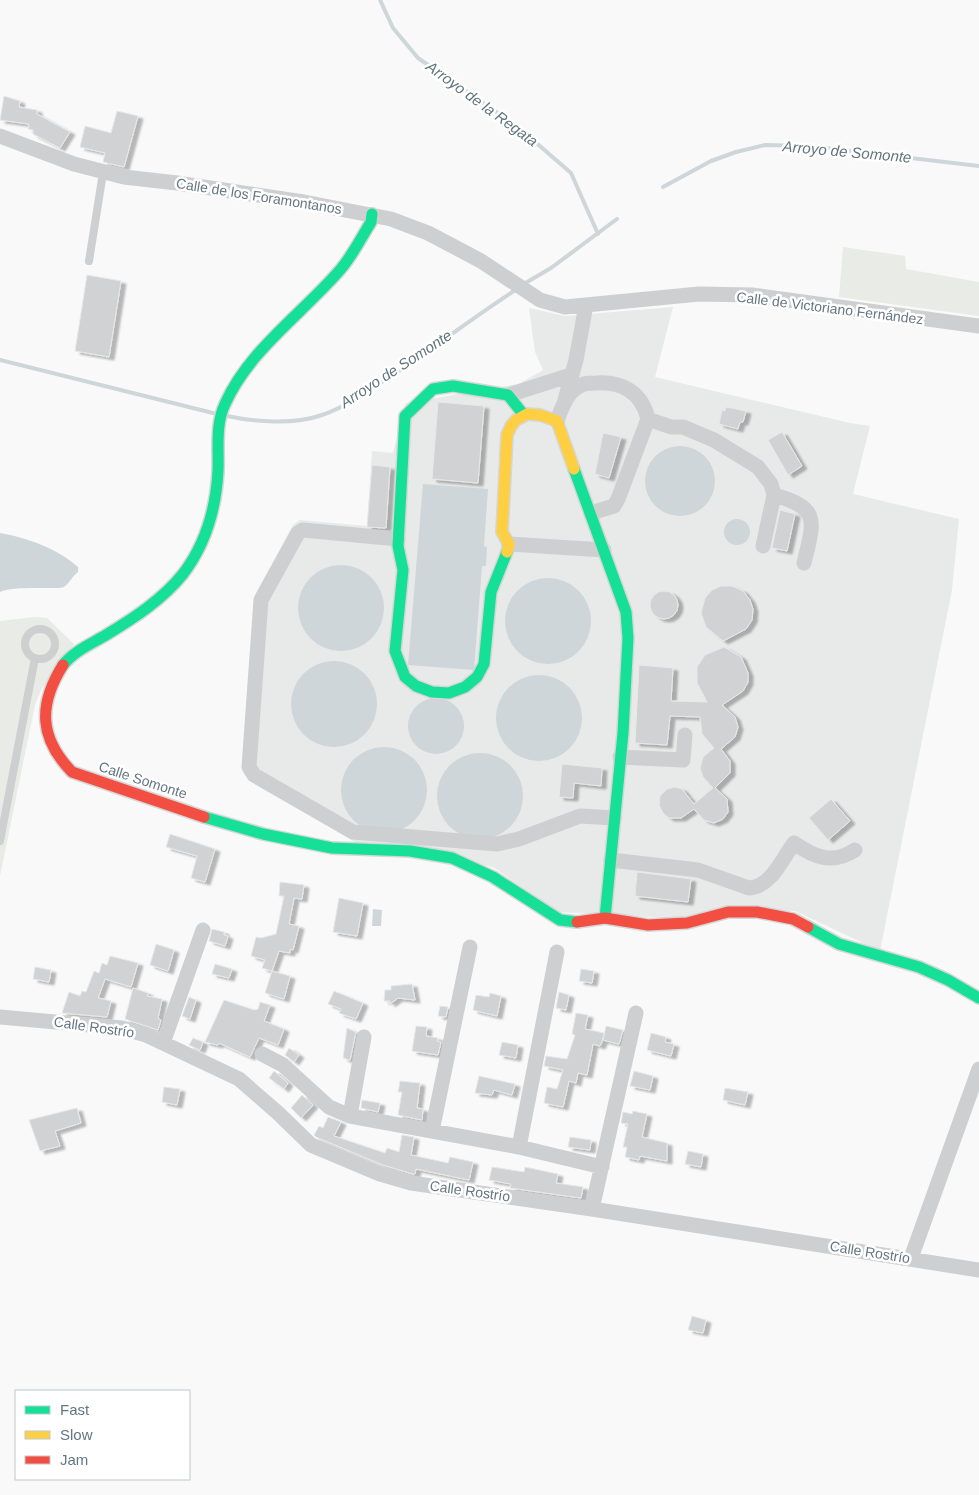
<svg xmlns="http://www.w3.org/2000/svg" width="979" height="1495" font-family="Arial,sans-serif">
	<defs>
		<filter id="shadow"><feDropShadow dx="5" dy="3" stdDeviation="1" flood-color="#0004"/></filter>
	</defs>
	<rect width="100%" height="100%" fill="#f9f9f9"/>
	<path fill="#e8e9e9" d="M673,307L655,377L850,423L870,426L853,494L959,519L952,590L880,951L795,911L671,918L558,912L493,867L355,842L251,780L244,755L256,593L293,525L300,520L367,526L372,451L393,453L406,403L519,384L543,370L535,352L529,308L565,316Z"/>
	<path fill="#e8ebe6" d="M843,247L905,256L906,269L979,282V316L839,297Z
		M35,617L47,618L74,644L41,690L35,705L0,876V621Z"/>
	<path fill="#ced6d9" d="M645 481a35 35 0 1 1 70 0a35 35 0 1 1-70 0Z
		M423,484L488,489L484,546L487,547L486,566H482L474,670L408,665Z
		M724 532a13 13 0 1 1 26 0a13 13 0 1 1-26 0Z
		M0,533C27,538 57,548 78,567V572C72,576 70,583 64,587C59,590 14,585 0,592Z
		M298 608a43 43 0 1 1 86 0a43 43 0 1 1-86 0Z
		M505 621a43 43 0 1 1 86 0a43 43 0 1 1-86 0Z
		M291 704a43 43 0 1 1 86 0a43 43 0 1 1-86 0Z
		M496 718a43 43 0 1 1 86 0a43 43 0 1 1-86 0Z
		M408 726a28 28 0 1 1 56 0a28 28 0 1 1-56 0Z
		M341 790a43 43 0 1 1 86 0a43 43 0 1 1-86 0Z
		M437 796a43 43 0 1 1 86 0a43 43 0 1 1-86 0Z
		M373,909L382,910L381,926H372Z"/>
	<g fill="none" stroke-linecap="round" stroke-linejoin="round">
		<path stroke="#ced6d9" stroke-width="4" d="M380,0L393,28L418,58L518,127L571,173L598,234
			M663,187L711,161L736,152L765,145L809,146L979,166
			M522,285L551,268L617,219
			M0,360L213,413
			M227,416C255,422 294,425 322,415C345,407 365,393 385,380C430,351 472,318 517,289"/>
	</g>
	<path fill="#d0d2d3" stroke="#e8e8e8" filter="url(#shadow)" d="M4,96L20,101L19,107L37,110V114L70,132L60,148L33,134V130L28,129L29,124L0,120Z
		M117,111L138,116L124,167L103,162L105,153L80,147L85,126L111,133Z
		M87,275L121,281L109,357L75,351Z
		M438,402L484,406L478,483L432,479Z
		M726,407L746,411L743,422H740L738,429L719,424L722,410L725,411Z
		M782,432L802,466L788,475L768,440Z
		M603,433L621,437L609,478L595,474Z
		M372,465L390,467L386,528L367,527Z
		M780,510L795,514L787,551L772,548Z
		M721,586H732L743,591L750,600L753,609L752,620L746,629L723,641L706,627L701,613L705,598L712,590Z
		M650 605a14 14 0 1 1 28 0a14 14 0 1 1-28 0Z
		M724,647L741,657L748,673V682L743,691L722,705L735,717L738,727L735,737L721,749L730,761V773L715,788L727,799L728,812L723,819L714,823L704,820L694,809L681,818H669L663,813L659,805L660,796L667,789L675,787L682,789L694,804L713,788L703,777L700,768L703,757L714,748L702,734L700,717L670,716L667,745L635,743L639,665L673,668L671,701L707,702L697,683V667L705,655Z
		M562,764L602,768L601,786L574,783L573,798L559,797Z
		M831,799L850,821L828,840L809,818Z
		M170,834L215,849L205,882L191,878L197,856L166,847Z
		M637,872L691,879L688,902L635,896Z
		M280,882L304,885L302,899L294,898L289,924L299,926L293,950L290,949V953L279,951L272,971L262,968L265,960L251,956L256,937L261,938L276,934L284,896H279Z
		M339,898L363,903L357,936L333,932Z
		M212,929L224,932V935L228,936L225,946L209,941Z
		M156,944L174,950L168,971L150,965Z
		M110,956L138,963L131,987L105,979L98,998L111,1001L107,1017L62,1013L69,992L80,996L82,991L86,992L94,971L99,973L102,963L107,965Z
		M215,964L232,969L229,978L212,974Z
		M35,967L51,970L49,982L33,979Z
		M581,969L594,971L592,983L579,981Z
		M272,971L290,976L284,999L265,993Z
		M412,984L415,1000L398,998L390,1004V1001H384L385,990H391V986Z
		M133,988L148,993L147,996L162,999L158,1018L161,1020L158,1030L125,1019Z
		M334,991L363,1003L356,1019L339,1013L341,1009L328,1004Z
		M559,992L569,995L566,1010L556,1008Z
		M490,993L501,996L497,1016L473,1010L476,995L489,997Z
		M189,997L196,1000L190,1019L182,1016Z
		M224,1000L254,1010L258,1009L260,1002L270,1005L264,1021L284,1029L278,1045L259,1038L250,1057L219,1043L218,1045L205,1042Z
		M440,1006L448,1007L446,1017L438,1016Z
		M576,1013L588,1015L585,1029L604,1033L602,1042L600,1046L593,1044L587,1075L578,1073L576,1083L569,1081L563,1107L544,1103L547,1087L557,1089L563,1070L544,1066L546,1056L567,1059L575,1035L572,1034Z
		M416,1026L427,1027L426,1036L438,1038L437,1041L441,1042L438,1055L412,1051Z
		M606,1026L623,1030L619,1044L603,1040Z
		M347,1028L356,1032L350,1060L343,1058Z
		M651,1033L666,1037L665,1042L674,1044L671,1056L647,1050Z
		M193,1038L203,1042L200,1050L189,1045Z
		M502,1042L518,1045L516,1058L499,1055Z
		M289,1048L299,1055L294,1062L285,1055Z
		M274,1071L288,1083L284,1089L269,1078Z
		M634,1071L653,1076L650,1090L630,1086Z
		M479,1076L515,1084L512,1095L494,1090L492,1095L475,1093Z
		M400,1081L420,1083L417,1108L423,1109L422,1120L398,1115L402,1092H398Z
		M164,1087L180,1089L177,1105L162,1102Z
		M725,1088L748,1092L745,1105L723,1100Z
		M302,1095L313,1105L301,1118L291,1108Z
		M362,1100L380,1103L378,1112L361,1108Z
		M77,1108L81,1123L55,1131L60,1146L40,1151L29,1120Z
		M633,1111L647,1114L642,1137L667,1143V1161L640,1156L639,1160L625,1157L627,1147H623L628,1124L621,1123L623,1112L632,1114Z
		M328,1117L341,1122L334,1136L385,1153L387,1148L399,1152L402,1135L414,1137L411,1155L448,1163L450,1157L473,1162L469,1180L416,1169L415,1174H413L383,1165L316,1137L314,1135L319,1126L323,1128Z
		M570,1137L591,1140L590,1150L568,1147Z
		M688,1151L703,1154L701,1167L685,1164Z
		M492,1167L524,1172L525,1167L558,1174L556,1183L583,1187L581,1198L510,1188L511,1184L489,1180Z
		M692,1316L706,1320L703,1333L688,1330Z"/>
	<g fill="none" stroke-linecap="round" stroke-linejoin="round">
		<g stroke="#d5d6d7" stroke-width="14">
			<path id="fast" d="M574,469L626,612L628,638L623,733L605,918
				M507,552L491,592L484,664L477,677L465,687L449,693L432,692L416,686L405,677L395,651L403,570L398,546L405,416L433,389L453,386L508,395L523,414
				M63,665C74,651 91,644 106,635C134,618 162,600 183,574C205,545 216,508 218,471C219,449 215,425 225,404C249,350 302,314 340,270C353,255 361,238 371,222L372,214
				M204,817L263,834L332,848L410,851L452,858L493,877L560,920L577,922
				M808,927L839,944L919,967L948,980L979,998"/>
		</g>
		<g stroke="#d5d6d7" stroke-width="14">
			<path id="slow" d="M507,552L509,544L502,532L507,435L511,426L516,420L527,414L540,415L557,421L574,469"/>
		</g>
		<g stroke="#d5d6d7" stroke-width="14">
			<path id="jam" d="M63,665C38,705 39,738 72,772L204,817
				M577,922L605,918L648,925L687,923L728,912H757L793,919L808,927"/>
		</g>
		<path stroke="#cecfd0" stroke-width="8" d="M89,261L103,173
			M25 644a15 15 0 1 1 30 0a15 15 0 1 1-30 0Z
			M0,841L35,658"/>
		<path stroke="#cecfd0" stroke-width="15" d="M0,136L74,164L124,177L177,183L304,202L391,219L428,233L481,261L540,300L565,307L699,294L752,295L979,326
			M508,395L571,375
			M565,400L576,360L586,305
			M648,419L671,427H683L714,440L758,467L771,484L774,495L763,546
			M557,421C562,407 568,389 584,384C587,383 592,383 596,383C621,381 642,392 648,419L618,499L614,506L591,513
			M774,495C821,508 814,521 804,563
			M398,539L303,530L298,533L261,600L249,767L254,775L353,832L497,844L519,839L580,816L614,818
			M509,544L604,550
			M620,757L683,760L685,735
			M611,860L698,870L749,888C771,887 782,859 794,843C814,857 832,865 855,850
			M0,1017L122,1028L146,1035L239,1079L278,1113L311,1145L380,1174L411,1183L592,1209L979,1270
			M163,1043L203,930
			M262,1054L283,1065L329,1107L350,1116L519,1147L602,1167
			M350,1116L364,1037
			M432,1131L470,947
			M519,1147L557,952
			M592,1209L636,1013
			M911,1258L979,1069"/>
		<use href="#fast" stroke="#16e098" stroke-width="11"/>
		<use href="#slow" stroke="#ffcf43" stroke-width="11"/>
		<use href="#jam" stroke="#f24e42" stroke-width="11"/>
	</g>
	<g text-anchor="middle" stroke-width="5" stroke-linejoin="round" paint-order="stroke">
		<g font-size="14" fill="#657683" stroke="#fff">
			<text transform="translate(259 196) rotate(9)" y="5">Calle de los Foramontanos</text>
			<text transform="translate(830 308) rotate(7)" y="5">Calle de Victoriano Fernández</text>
			<text transform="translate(143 780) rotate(18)" y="5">Calle Somonte</text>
			<text transform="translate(94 1027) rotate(8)" y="5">Calle Rostrío</text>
			<text transform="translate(470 1191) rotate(8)" y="5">Calle Rostrío</text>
			<text transform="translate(870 1252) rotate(9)" y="5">Calle Rostrío</text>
		</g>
		<g font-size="15" font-style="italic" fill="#60757c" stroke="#fff">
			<text transform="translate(482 104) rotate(36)" y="5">Arroyo de la Regata</text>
			<text transform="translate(847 152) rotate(5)" y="5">Arroyo de Somonte</text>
			<text transform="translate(396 369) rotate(-33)" y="5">Arroyo de Somonte</text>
		</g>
	</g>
	<rect x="15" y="1390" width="175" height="90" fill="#ffffff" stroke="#c1c8cd"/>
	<rect x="25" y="1406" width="25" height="8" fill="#16e098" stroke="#c1c8cd"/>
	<text x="60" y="1415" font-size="15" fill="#657683">Fast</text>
	<rect x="25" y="1431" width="25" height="8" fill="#ffcf43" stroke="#c1c8cd"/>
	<text x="60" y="1440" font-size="15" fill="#657683">Slow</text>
	<rect x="25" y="1456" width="25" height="8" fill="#f24e42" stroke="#c1c8cd"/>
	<text x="60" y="1465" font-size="15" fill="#657683">Jam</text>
</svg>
